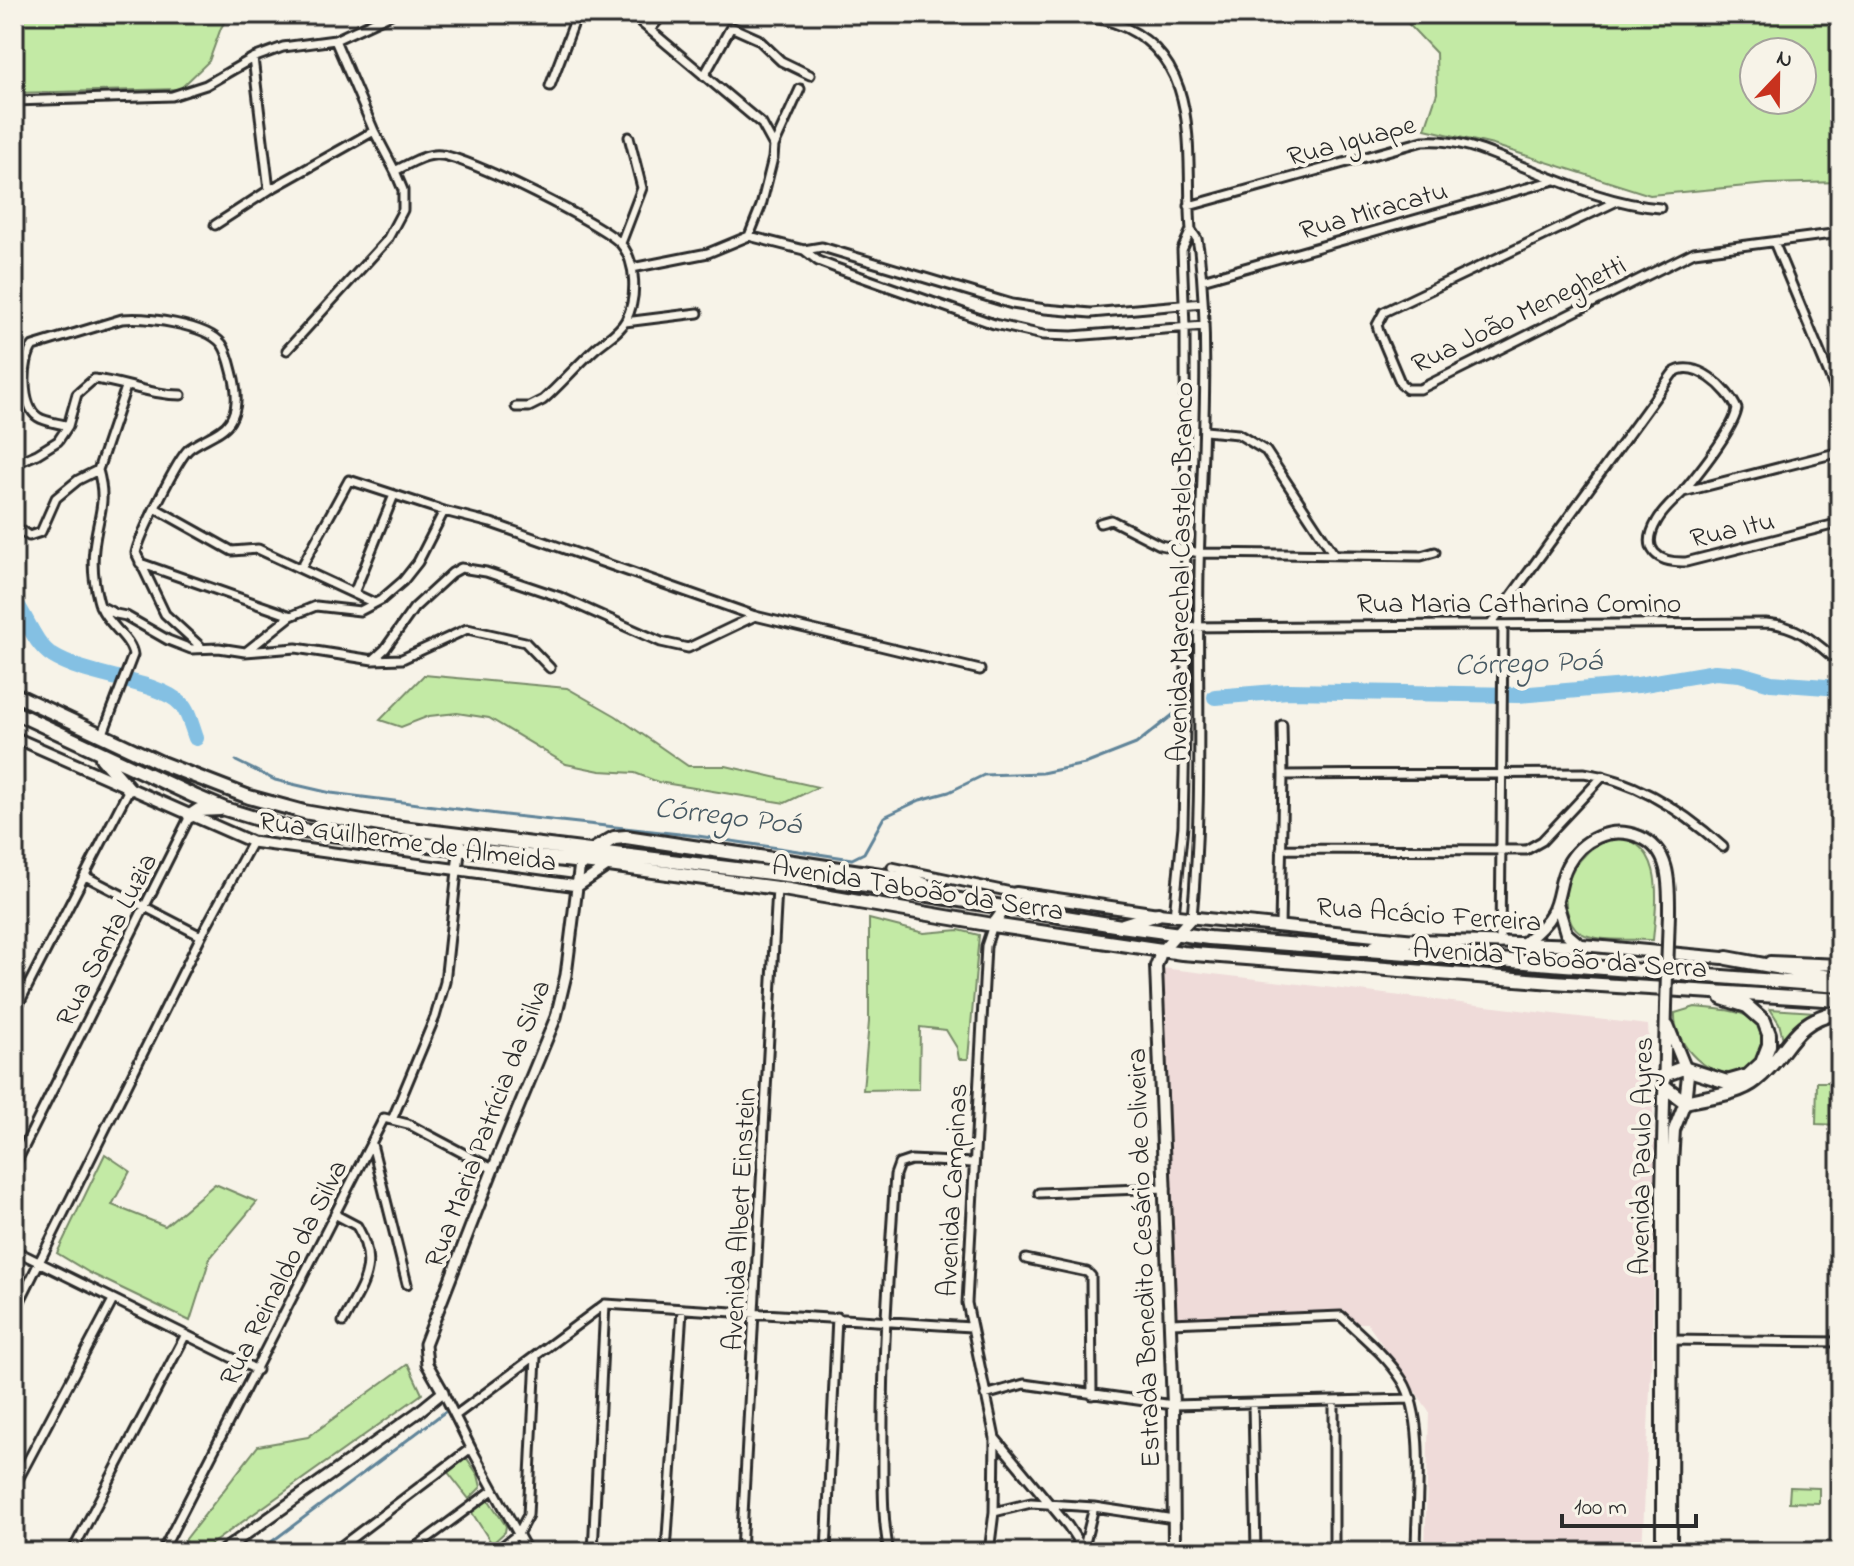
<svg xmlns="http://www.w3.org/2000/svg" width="1854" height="1566" font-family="'Indie Flower',sans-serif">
	<rect width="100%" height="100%" fill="#f7f3e8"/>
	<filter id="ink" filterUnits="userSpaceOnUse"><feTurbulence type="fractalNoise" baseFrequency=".0125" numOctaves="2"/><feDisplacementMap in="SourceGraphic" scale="16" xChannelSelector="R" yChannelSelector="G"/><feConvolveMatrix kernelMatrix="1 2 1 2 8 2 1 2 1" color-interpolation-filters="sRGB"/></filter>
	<g filter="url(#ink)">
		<path fill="#efdbd9" d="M1162,968L1648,1025L1655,1147L1652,1348L1642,1552H1425L1429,1411L1367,1323H1176Z"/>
		<path fill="#c3eaa5" stroke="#778a68" stroke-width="2" fill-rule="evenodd" d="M14,14H229L221,28L209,61L180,89L14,93Z
			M1399,14H1840V182L1768,184L1650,195L1493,145L1425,129L1437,93L1436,53ZM1802,52V100H1754V52Z
			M424,675L567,688L616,716L688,766H726L818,787L785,803L658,782L635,773L600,771L566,764L489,718L457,713L429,716L401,727L380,720Z
			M1609,837C1666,837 1657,899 1653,940C1631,939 1606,942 1585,935C1577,932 1572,925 1569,917C1556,884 1581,851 1609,837Z
			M869,919L924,933L959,930L979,935L968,1059H959L957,1048L946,1030L920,1027L919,1089L863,1090L869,1022Z
			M1695,1007C1733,1010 1779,1011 1756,1064C1749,1067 1741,1073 1732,1073C1703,1075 1673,1041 1675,1013Z
			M1770,1009L1816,1012L1783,1039L1779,1023Z
			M1817,1082H1840V1125L1816,1124Z
			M105,1154L130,1171L112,1205L165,1226L215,1184L257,1202L210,1258L190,1321L90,1273L57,1253Z
			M408,1364L422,1394L200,1552H180L186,1539L258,1446L308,1437Z
			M466,1457L478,1475L481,1487L469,1499L447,1471Z
			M1790,1487L1819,1488V1503L1789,1502Z
			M488,1499L506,1526L505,1532L492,1544L471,1511Z"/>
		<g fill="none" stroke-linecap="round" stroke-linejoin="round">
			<path stroke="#608499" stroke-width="3" d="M236,761L275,780L331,793L505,815L698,836L852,859L864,853L884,817L920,800L949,792L984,775L1042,773L1085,764L1136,744L1174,714
				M258,1552L446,1411"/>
			<path stroke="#84c0e3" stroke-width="16" d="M14,600C27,618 34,644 53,656C86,677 160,681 181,704C189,712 192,728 196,738
				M1215,697L1288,691L1518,695L1638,685L1715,672L1740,674L1771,683L1840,688"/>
			<g stroke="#2b2b2b" stroke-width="13">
				<path id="minor" d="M525,14H532
					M631,14L762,124L774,146L773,158L761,206L749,236L708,253L632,268
					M1054,14C1074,16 1095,16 1114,23C1205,55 1185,153 1191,230L1197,239L1199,250C1211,357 1201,464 1199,571C1197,687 1203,803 1192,917
					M650,30L663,14
					M253,58L269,190
					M704,76L731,27L758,39L781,61L810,75
					M550,86L575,20L571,17L555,14
					M14,101L172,96L206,85L253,58L283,47L335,40L391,14
					M774,146L800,89
					M395,171C409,164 426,153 441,155C467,157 605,225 621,244C637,263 637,299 626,320C620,332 605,340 595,349C577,365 561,384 543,400L529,407H516
					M1615,202L1384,312L1377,325L1379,332L1401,384L1407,389H1420L1694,252L1840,233
					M1189,206L1423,141C1459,138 1492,154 1524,167C1569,185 1612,204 1660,208
					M215,225L269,190L374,131
					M749,236L804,250L822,247L1012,304L1045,309L1091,313L1203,303
					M1774,242L1840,401
					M621,243L642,188L629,137
					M804,250L818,261L836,268L994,324L1043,335L1072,336L1204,326
					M1202,280L1555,180
					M625,322L698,313
					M287,350L387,240L403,210V190L395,171L374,131L335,40
					M68,426C59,423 45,422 38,417C21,407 22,360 33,346L122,319C147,317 206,324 222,344C229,354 231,368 234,379C237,394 238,408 230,421C222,434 201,439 189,449C178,458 139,537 136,553L165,614L202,648
					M1205,431L1238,434L1266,451L1333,553
					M14,458L23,460L37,454L58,441L68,426L77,394L94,379C124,382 149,395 181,395
					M98,470L126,387
					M1683,492L1840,452
					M155,508L232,551L258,549L372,602
					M1100,523L1111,520L1160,545L1200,553L1421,556L1435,552
					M14,526L29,536L41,532L56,498L78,480L98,470C108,506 97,516 94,549C92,565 94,583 98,599C103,622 131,637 133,655L102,736
					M140,563L291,616
					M301,568L349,480L444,511L491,523L755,616L980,670
					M354,593L394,495
					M100,606L116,614L126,616L168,640L191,649L219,648L245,652L296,648L373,660L402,659L467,629L525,642L550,668
					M1491,624L1673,373C1694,357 1729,389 1737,409C1734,429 1696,476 1682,493C1673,502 1663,510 1657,521C1640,550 1658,563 1686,562L1840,523
					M1186,627L1766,623C1799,625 1816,643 1840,663
					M247,651L291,616L316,606L360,611L381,600L403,581L418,562L444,511
					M373,660L385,649L414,608L452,573L461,568L486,572L560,597L661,642L688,648L755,616
					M1283,775L1584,773C1636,780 1684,812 1723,847
					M1281,849L1526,850L1542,841L1603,776
					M892,867L1016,893
					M85,876L201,936
					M1174,916L1183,826L1186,682L1185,327L1182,250L1191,230
					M1280,927L1283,775L1282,725
					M1500,944L1503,625
					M14,1013L129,789
					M392,1120L435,1017L445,982L457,871
					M372,1144L407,1284
					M14,1167L190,816
					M1039,1193L1166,1188
					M336,1215L357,1226C380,1267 362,1285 343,1322
					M14,1250L257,1370
					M1026,1259L1087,1272L1091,1276L1092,1395
					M14,1313L201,936L252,842
					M1171,1323L1341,1316C1362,1336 1386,1355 1402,1380C1427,1419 1416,1504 1416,1552
					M1670,1340L1840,1342
					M443,1392L471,1448L528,1552
					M985,1395L1024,1384L1173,1405L1412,1399
					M1334,1403V1552
					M1253,1404L1256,1552
					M456,1415L605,1304L971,1327
					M995,1438L1068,1526L1085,1552
					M14,1487L113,1300
					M994,1512L1031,1503L1094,1507L1174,1519
					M340,1547L471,1448
					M1084,1547L1094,1507
					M72,1552L185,1336
					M162,1552L384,1118L408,1124L493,1169
					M334,1552L340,1547L343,1552
					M409,1552L493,1490
					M495,1552L518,1534L528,1515L536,1357
					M593,1552L605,1304
					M666,1552L682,1310
					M741,1552L777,888
					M826,1552L837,1317
					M889,1552C882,1518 883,1482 883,1447C882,1356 889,1266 895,1175L899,1164L911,1160L974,1163
					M989,1552L994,1512L995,1438L967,1303L986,946L993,925"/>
			</g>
			<g stroke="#2b2b2b" stroke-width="15">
				<path id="tertiary" d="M14,737L252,842L578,886
					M457,871L460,843
					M578,886L609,865
					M221,1552L417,1413L443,1392L427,1364L425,1344L493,1169L556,1017L566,975L580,863"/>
			</g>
			<g stroke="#2b2b2b" stroke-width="16">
				<path id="secondary" d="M1557,903L1566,933L1580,945
					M993,925L1016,893L1158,914L1415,940L1582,945L1734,959
					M1522,945C1533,935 1545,926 1552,913C1560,899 1559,881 1567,866C1581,839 1611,825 1640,837C1671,850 1669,885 1669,913
					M1770,962L1840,965
					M1668,1026L1688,1075L1685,1102L1674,1130L1672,1164L1671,1552
					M1174,1552L1173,1405L1156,966L1162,950L1192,917
					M1662,1552V1193L1666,1006"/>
			</g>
			<g stroke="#2b2b2b" stroke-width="18">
				<path id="motorway" d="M14,694L161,763L249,797L304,812L386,826L867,885L1121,926L1209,938L1840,986
					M14,712L194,796L225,809L294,830L609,865L777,888L993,925L1182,953L1553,982L1840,1000
					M102,758L129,789
					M190,816L199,810L220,809
					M590,852L614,838L626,837L914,880L945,894
					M1123,925L1158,914
					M1375,947L1415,940
					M1727,958L1840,979
					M1664,1075L1683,1068L1727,1082L1748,1076L1762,1063L1769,1045V1034L1764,1021L1747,1006L1722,998
					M1665,1087L1685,1102C1707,1096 1738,1095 1756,1080C1791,1052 1788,1022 1840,1011"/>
			</g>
			<use href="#minor" stroke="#f7f3e8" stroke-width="7"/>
			<use href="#tertiary" stroke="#f7f3e8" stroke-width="9"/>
			<use href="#secondary" stroke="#f7f3e8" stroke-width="10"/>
			<use href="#motorway" stroke="#f7f3e8" stroke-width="12"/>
			<g stroke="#2b2b2b" stroke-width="16" stroke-linecap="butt">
				<path id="secondary-bridge" d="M1666,1006L1669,913"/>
			</g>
			<use href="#secondary-bridge" stroke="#f7f3e8" stroke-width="10"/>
		</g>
	</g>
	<g text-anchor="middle" stroke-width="8" stroke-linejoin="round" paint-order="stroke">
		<g font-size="28" fill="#2b2b2b" stroke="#f7f3e8">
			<text transform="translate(1351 139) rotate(-15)" y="10">Rua Iguape</text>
			<text transform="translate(1373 209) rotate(-16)" y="10">Rua Miracatu</text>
			<text transform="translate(1518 313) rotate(-26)" y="10">Rua João Meneghetti</text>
			<text transform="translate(1732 528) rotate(-13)" y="10">Rua Itu</text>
			<text transform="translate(1179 572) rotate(-89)" y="10">Avenida Marechal Castelo Branco</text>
			<text x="1519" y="612">Rua Maria Catharina Comino</text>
			<text transform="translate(408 840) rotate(8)" y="10">Rua Guilherme de Almeida</text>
			<text transform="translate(918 887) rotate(9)" y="10">Avenida Taboão da Serra</text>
			<text transform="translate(1429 913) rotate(4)" y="10">Rua Acácio Ferreira</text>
			<text transform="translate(105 939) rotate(-63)" y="10">Rua Santa Luzia</text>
			<text transform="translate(1560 957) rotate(4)" y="10">Avenida Taboão da Serra</text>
			<text transform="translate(486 1123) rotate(-69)" y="10">Rua Maria Patrícia da Silva</text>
			<text transform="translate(1640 1156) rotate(-89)" y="10">Avenida Paulo Ayres</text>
			<text transform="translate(951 1190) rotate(-87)" y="10">Avenida Campinas</text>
			<text transform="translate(738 1219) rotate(-87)" y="10">Avenida Albert Einstein</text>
			<text transform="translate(1142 1258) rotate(-92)" y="10">Estrada Benedito Cesário de Oliveira</text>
			<text transform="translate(282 1272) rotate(-63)" y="10">Rua Reinaldo da Silva</text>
		</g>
		<g font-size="30" font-style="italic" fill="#465862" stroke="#f7f3e8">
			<text transform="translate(1528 662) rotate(-2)" y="10">Córrego Poá</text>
			<text transform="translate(728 815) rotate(7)" y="10">Córrego Poá</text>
		</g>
	</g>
	<rect width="1854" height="1566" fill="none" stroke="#f7f3e8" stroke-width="48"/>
	<rect x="24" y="24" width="1806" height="1518" fill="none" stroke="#2b2b2b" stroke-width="3" filter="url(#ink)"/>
	<g transform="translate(1778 76) rotate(22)"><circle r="38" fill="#f7f3e8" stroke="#a5a39c" stroke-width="2"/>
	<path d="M0-6L14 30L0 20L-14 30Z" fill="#c8321e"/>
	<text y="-12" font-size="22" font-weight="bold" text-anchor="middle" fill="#2b2b2b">N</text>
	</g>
	<path d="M1562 1514v12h134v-12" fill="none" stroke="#2b2b2b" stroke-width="4"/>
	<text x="1574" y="1514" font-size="24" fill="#2b2b2b" stroke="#f7f3e8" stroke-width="6" paint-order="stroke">100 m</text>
</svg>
